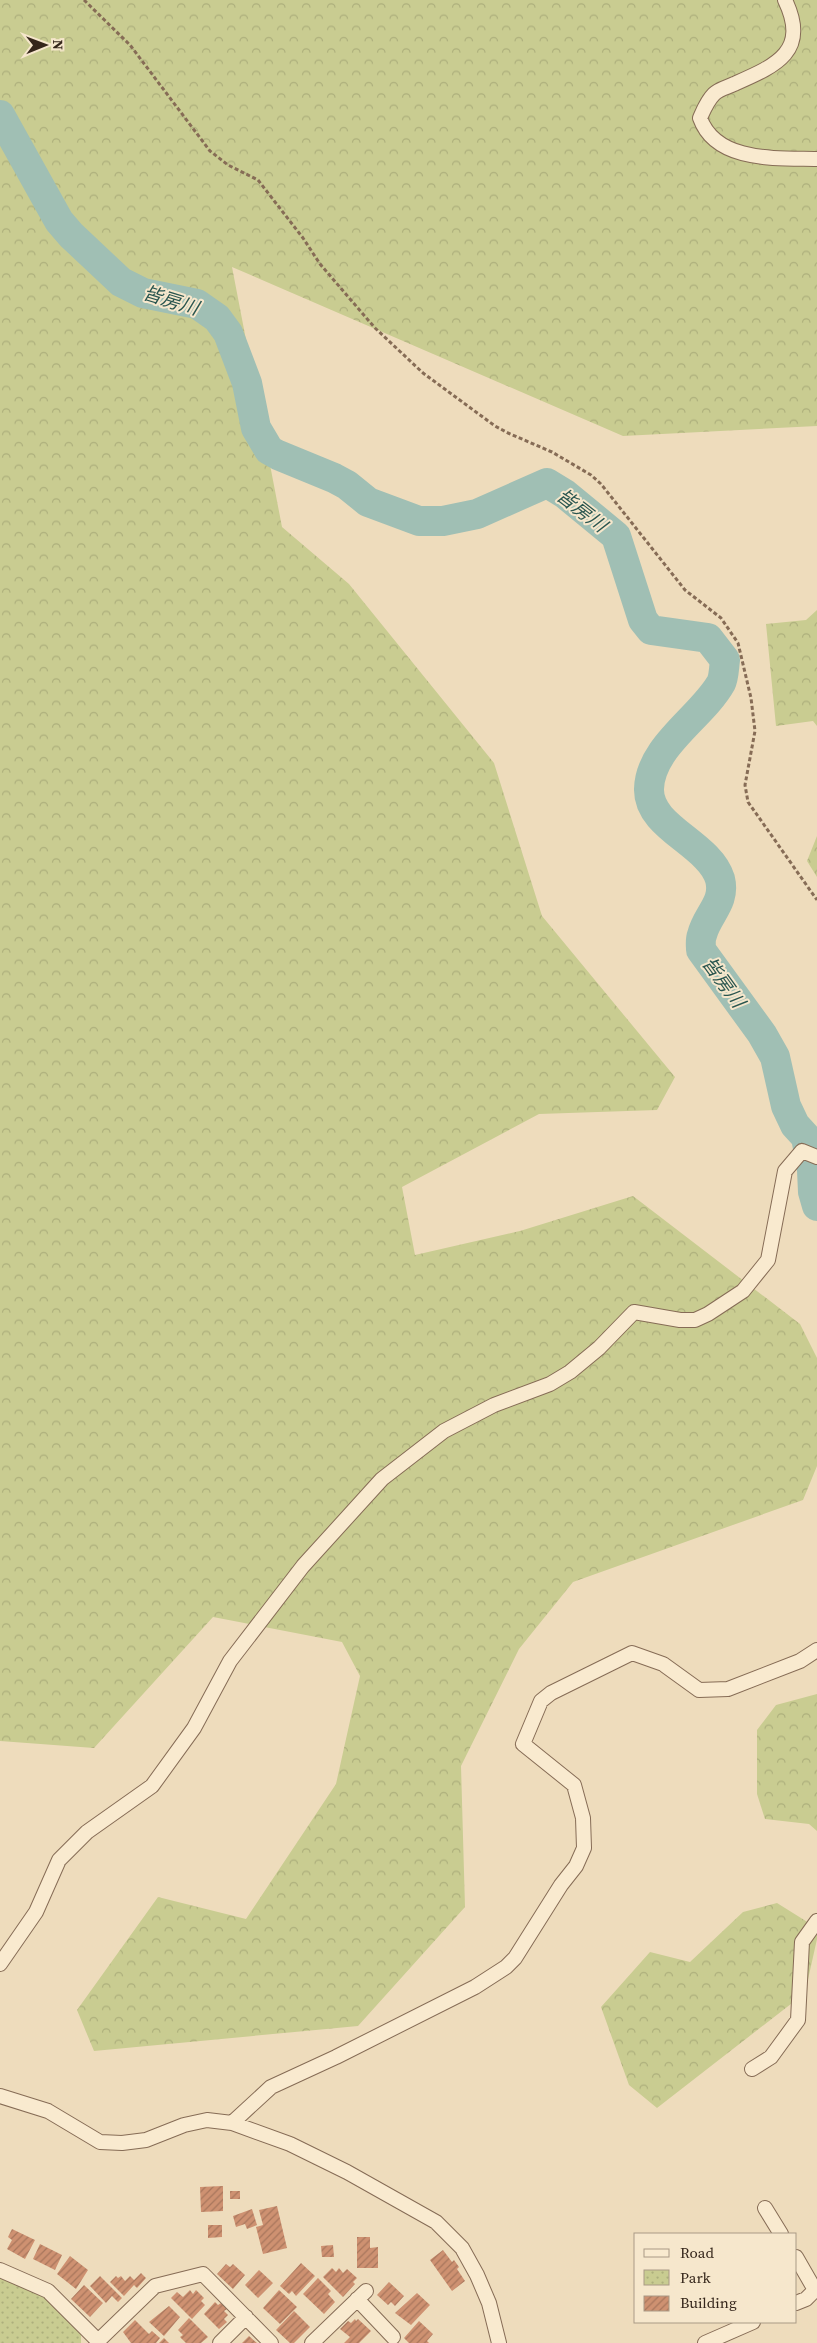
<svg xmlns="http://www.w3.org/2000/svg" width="817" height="2343" font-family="'Source Serif 4','Noto Sans JP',serif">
	<defs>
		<pattern id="forest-crowns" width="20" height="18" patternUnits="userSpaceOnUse" patternTransform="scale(1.25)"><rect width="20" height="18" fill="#c9cc91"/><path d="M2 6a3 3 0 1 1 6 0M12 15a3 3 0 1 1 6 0" fill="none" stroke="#adaf7c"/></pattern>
		<pattern id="park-dots" width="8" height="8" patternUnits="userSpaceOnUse" patternTransform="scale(1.25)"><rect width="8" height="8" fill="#c9cc91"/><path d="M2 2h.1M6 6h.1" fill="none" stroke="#adaf7c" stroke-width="1.8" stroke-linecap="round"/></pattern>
		<pattern id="building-hatch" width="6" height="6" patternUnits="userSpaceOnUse" patternTransform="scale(1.25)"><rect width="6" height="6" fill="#ce9171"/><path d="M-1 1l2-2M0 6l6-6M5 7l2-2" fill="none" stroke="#a8765c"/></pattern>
	</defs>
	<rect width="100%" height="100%" fill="#eedcbc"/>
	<path fill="url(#forest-crowns)" d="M0,0H817V426L623,436L232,267L282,527L349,584L494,763L542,916L675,1077L657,1110L539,1114L402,1187L415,1255L520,1231L633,1196L800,1324L817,1358V1466L803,1500L573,1582L519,1649L461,1766L465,1907L358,2026L94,2051L77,2010L158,1897L246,1919L336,1784L360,1676L342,1642L213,1617L94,1748L0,1741Z
		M817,610V726L813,721L776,726L766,624L806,620Z
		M817,836V877L807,861Z
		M817,1694V1831L809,1824L765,1819L757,1794V1730L776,1705Z
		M777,1903L817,1928V1939L805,1993L657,2108L629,2085L601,2007L650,1952L690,1962L743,1912Z"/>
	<path fill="url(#park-dots)" d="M0,2276L44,2295L81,2334V2343H0Z"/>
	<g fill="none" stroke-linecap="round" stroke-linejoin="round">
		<path stroke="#a0bfb4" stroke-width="30" d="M0,115L59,221L71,235L121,282L143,293L197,304L217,318L228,333L247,383L256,428L269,450L278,455L334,478L347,485L368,502L419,521H443L477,514L547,483L565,494L616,536L643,620L651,630L708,638L725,660C724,667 724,677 721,683C702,717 650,746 649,789C648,828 709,843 720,879C726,903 707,914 702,935C700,940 701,945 701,950L762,1034L775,1057L786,1106L795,1125L806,1137L812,1170L813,1192L817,1206"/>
	</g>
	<path fill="url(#building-hatch)" d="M223,2186V2211L201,2212L200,2187Z
		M230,2191H240V2199H230Z
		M277,2206L287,2248L263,2254L256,2227L263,2225L259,2210Z
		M252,2209L257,2225L247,2229L245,2224L236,2227L233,2216Z
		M208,2225H222V2237L208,2238Z
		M12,2229L35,2240L25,2259L7,2249L12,2240L8,2237Z
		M357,2237H370V2248L378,2247V2268H357Z
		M40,2244L62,2255L55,2270L33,2259Z
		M333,2245L334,2257H322L321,2246Z
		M443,2250L452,2262L454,2260L459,2267L457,2269L465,2281L452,2291L430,2260Z
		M70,2256L88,2270L76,2289L57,2274Z
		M301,2263L315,2276L296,2296L292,2291L289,2294L280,2286Z
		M226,2264L230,2267L233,2264L245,2275L233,2289L217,2274Z
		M332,2268L336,2272L339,2268L343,2273L347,2269L357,2278L353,2282L355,2284L343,2297L323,2277Z
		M259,2270L273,2283L258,2298L245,2285Z
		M141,2273L146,2278L137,2288L134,2285L124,2296L110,2282L116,2276L118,2278L121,2276L125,2281L130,2276L134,2280Z
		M100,2276L122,2298L118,2302L112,2296L106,2303L90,2286Z
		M318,2278L331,2291L328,2294L335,2302L324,2314L303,2294Z
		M389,2282L404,2296L395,2306L391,2302L388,2305L377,2295Z
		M84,2285L103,2303L90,2317L71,2299Z
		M190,2290L193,2294L196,2290L204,2298L201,2301L205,2305L192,2319L171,2298L177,2292L183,2297Z
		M279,2290L297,2307L280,2324L263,2308Z
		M417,2293L430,2305L411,2325L395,2313Z
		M215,2302L218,2305L221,2303L227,2309L224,2311L228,2315L224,2319L227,2322L219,2329L204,2314Z
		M169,2306L180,2317L164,2336L149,2322Z
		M294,2311L310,2327L294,2343H290L276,2330Z
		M189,2318L208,2337L201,2343H186L180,2337L183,2335L178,2330Z
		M355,2319L356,2321L358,2319L371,2331L359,2343H344L350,2337L340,2329L348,2321L351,2323Z
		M135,2320L149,2334L152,2331L160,2338L156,2343H131L123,2332Z
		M419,2321L433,2334L427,2341L429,2343H409L404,2338Z
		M249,2336L257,2343H242Z
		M164,2338L169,2343H159Z"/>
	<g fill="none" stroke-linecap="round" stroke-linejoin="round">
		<g stroke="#866c56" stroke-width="16">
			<path id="minor" d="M785,0C810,52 775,66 734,84C728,87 719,89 714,94C707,101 704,109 700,118C716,163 778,158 817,159
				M0,1964L36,1912L59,1860L87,1832L152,1786L194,1728L230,1661L303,1566L382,1479L444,1431L494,1405L550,1384L570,1372L599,1348L634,1312L680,1320H695L708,1314L743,1291L768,1260L785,1171L802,1151L817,1157
				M752,2069L771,2057L798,2020L802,1942L817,1921
				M0,2096L48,2111L100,2142L122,2143L146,2140L184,2125L207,2120L232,2123L290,2144L347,2172L436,2222L462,2248L477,2275L489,2303L499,2343
				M232,2123L271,2087L336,2057L475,1987L506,1967L515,1958L561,1885L576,1866L584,1848L583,1818L574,1785L523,1744L541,1701L551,1693L632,1653L663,1664L699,1690L728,1689L800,1661L817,1650
				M765,2208L781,2234
				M796,2257L815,2290
				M0,2270L48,2291L98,2341
				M357,2299L393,2337
				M796,2303L806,2299L817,2288
				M96,2343L155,2286L203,2274L271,2343
				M220,2343L246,2317
				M312,2343L366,2291
				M705,2343L753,2322"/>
		</g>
		<path stroke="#866c56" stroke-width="3" stroke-dasharray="4 2.5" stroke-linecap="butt" d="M84,0L130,45L210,151L228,165L258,180L303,238L320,264L375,328L423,373L495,426L508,433L552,452L591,475L601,484L685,590L721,618L738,643L751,698L755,731L745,785L748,802L817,900"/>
		<use href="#minor" stroke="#f9eacf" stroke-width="14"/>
	</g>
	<g text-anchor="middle" stroke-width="4" stroke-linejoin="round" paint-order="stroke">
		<g font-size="19" font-style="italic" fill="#29554f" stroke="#f6e7cc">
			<text transform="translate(171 300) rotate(17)" y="7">皆房川</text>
			<text transform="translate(582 510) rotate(38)" y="7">皆房川</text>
			<text transform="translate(724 982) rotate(54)" y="7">皆房川</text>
		</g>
	</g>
	<rect x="634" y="2233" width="162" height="90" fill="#f6e7cc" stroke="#a99a85"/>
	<rect x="644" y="2249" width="25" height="8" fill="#f9eacf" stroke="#a99a85"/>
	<text x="680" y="2258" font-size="15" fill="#35261b">Road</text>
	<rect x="644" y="2270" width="25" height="15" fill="url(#park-dots)" stroke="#a99a85"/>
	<text x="680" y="2283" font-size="15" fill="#35261b">Park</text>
	<rect x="644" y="2296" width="25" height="15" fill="url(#building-hatch)" stroke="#a99a85"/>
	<text x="680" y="2308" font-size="15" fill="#35261b">Building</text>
	<g transform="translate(45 45) rotate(89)" stroke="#f6e7cc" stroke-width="4" paint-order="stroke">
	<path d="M0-4L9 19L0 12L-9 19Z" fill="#35261b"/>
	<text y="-8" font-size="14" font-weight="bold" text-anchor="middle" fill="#35261b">N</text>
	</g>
</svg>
